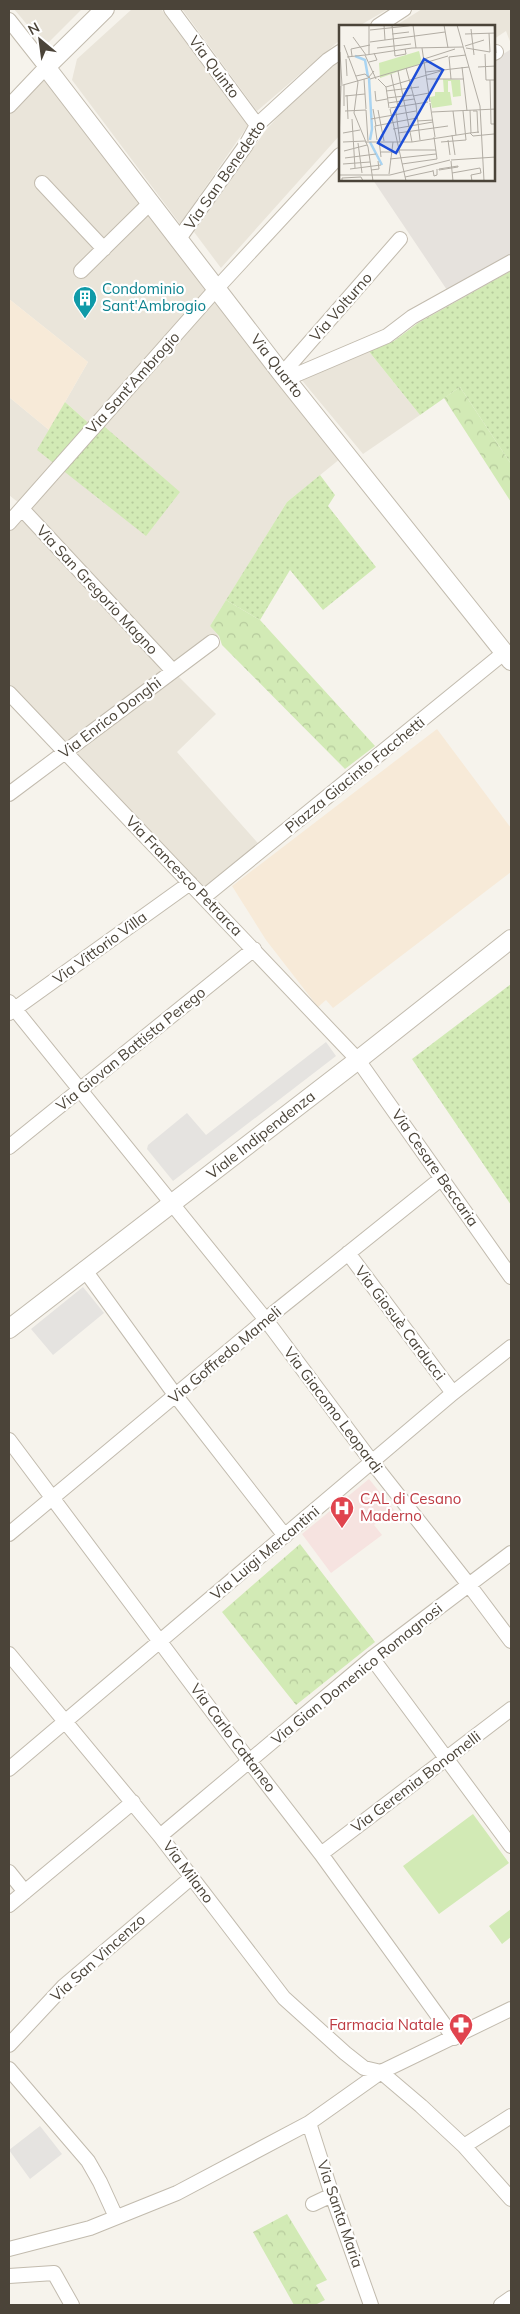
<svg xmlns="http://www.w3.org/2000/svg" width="520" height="2314" font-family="Mulish,sans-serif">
	<defs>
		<pattern id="grass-dots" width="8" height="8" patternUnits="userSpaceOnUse" patternTransform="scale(1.25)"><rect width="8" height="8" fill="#d2eab5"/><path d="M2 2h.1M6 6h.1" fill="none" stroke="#b6ca9c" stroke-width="1.8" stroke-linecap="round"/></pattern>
		<pattern id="forest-crowns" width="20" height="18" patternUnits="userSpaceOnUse" patternTransform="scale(1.25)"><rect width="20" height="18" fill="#d2eab5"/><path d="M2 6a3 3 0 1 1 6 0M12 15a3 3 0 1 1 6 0" fill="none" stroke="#b6ca9c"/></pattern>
	</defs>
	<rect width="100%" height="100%" fill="#f6f3ec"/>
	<path fill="#eae5da" d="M14,9H82L45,46Z
		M132,9H161L249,124L180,224L72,80L77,59Z
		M182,9H388L359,26H340V40L257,111Z
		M422,9H511V44L506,31L494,39V26H395Z
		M340,62V135L221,268L194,232L266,130L309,82Z
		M46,67L346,454L287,502L210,626L219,636L173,671L216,714L177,752L264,850L204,897L9,693V523L24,507L9,495V397L49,430L38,450L93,427L65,402L88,362L9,299V106Z
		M367,349L420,415L363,454L300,378Z"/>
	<path fill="#f7ead8" d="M9,299L88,362L49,430L9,397Z
		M437,729L511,828V872L333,1008L326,1000L318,1007L266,940L232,886Z"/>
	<path fill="#e6e2dd" d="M511,49V254L447,290L373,180H494V60Z"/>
	<path fill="#f6e3e0" d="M369,1479L394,1510L374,1525L382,1535L331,1573L302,1534Z"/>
	<path fill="url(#grass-dots)" d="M511,271V464L460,387L420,415L367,349L394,341L418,323Z
		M65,402L93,427L98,421L180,492L146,536L37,450Z
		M320,475L335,495L328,506L376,567L323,610L290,570L260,620L226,600L287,502Z
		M511,984V1205L412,1059Z"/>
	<path fill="url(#forest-crowns)" d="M460,387L511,464V502L444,398Z
		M226,600L260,620L375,746L345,769L222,645L219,636L210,626Z
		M300,1544L375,1642L296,1705L222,1612Z
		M287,2214L327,2280L316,2285L325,2300L315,2305H294L253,2232Z"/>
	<path fill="#d2eab5" d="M473,1814L509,1863L439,1914L403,1866Z
		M511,1909V1937L502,1944L489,1926Z"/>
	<path fill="#e5e3e0" d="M326,1042L336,1056L173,1181L147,1149L148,1145L187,1113L206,1135Z
		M83,1287L104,1313L53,1355L31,1329Z
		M40,2126L62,2154L30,2179L9,2150Z"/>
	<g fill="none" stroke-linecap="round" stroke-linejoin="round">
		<g stroke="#c2bbae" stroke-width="16">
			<path id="minor" d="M171,9L257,125
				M9,20L46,67L9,106
				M378,26L404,9
				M494,53L496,52
				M42,183L104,249
				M178,240L246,145L257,125L328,60L340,52
				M81,271L147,206
				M282,374L400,239
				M286,379L387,336L412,317L511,262
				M22,509L173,671
				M9,523L217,288L340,155
				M9,693L358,1060L511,1277
				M9,794L212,642
				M204,897L505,652
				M9,1002L266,1320L372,1462L469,1585L511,1641
				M9,1013L190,883
				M9,1147L254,949
				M348,1253L453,1393
				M84,1269L176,1396L285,1536
				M9,1440L253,1766L321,1854L454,2038
				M9,1534L275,1312L442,1178
				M9,1654L160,1836L284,1998L345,2053L364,2068L381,2072L421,2106L464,2146L511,2199
				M372,1658L511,1846
				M9,1769L453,1393L511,1347
				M160,1836L372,1658L511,1553
				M321,1854L511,1709
				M9,1872L25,1892
				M9,1905L133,1802
				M9,2045L64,1986L192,1877
				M9,2069L88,2161L100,2182L116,2217
				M309,2123L332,2195L371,2305
				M464,2146L511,2116
				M313,2204L332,2195
				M9,2249L90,2228L177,2193L309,2123L381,2072L511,2009
				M9,2276L54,2273L72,2305
				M501,2305L511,2298"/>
		</g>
		<g stroke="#c2bbae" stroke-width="20">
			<path id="tertiary" d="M105,9L46,67L282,374L511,661
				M9,1329L358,1060L511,939"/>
		</g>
		<use href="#minor" stroke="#fff" stroke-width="14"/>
		<use href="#tertiary" stroke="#fff" stroke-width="18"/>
	</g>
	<defs>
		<g id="building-pin" transform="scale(1.25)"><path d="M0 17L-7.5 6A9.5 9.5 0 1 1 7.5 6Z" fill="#0f9aa8" stroke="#fff"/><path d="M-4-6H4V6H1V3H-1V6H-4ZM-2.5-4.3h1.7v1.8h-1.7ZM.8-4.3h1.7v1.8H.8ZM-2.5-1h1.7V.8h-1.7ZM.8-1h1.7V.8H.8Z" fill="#fff"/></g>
		<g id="hospital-pin" transform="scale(1.25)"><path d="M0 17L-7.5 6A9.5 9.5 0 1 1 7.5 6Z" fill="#e0444e" stroke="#fff"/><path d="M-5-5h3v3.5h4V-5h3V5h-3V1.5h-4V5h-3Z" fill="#fff"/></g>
		<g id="pharmacy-pin" transform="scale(1.25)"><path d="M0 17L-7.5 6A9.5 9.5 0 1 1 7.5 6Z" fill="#e0444e" stroke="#fff"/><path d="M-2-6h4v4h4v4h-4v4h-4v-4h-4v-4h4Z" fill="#fff"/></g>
	</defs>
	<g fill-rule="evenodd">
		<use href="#building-pin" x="85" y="298"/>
		<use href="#hospital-pin" x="342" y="1508"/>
		<use href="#pharmacy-pin" x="461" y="2025"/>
	</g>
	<g text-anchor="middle" stroke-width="4.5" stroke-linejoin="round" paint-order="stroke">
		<g font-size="15" fill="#4b4439" stroke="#fff">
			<text transform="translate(214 67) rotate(53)" y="5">Via Quinto</text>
			<text transform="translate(225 175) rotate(-55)" y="5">Via San Benedetto</text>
			<text transform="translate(341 307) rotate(-49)" y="5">Via Volturno</text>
			<text transform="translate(277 366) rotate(52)" y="5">Via Quarto</text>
			<text transform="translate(133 383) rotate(-48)" y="5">Via Sant'Ambrogio</text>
			<text transform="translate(97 590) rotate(47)" y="5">Via San Gregorio Magno</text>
			<text transform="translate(110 718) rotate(-37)" y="5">Via Enrico Donghi</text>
			<text transform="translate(355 775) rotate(-39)" y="5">Piazza Giacinto Facchetti</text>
			<text transform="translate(184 876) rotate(46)" y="5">Via Francesco Petrarca</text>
			<text transform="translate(100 948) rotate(-36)" y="5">Via Vittorio Villa</text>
			<text transform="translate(131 1049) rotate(-39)" y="5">Via Giovan Battista Perego</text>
			<text transform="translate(261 1135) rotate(-38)" y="5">Viale Indipendenza</text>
			<text transform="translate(435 1168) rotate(55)" y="5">Via Cesare Beccaria</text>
			<text transform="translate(400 1323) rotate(53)" y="5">Via Giosuè Carducci</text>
			<text transform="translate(225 1355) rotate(-40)" y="5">Via Goffredo Mameli</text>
			<text transform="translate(333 1410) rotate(53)" y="5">Via Giacomo Leopardi</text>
			<text transform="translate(265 1553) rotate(-40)" y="5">Via Luigi Mercantini</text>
			<text transform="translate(357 1674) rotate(-39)" y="5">Via Gian Domenico Romagnosi</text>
			<text transform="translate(233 1738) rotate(53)" y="5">Via Carlo Cattaneo</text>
			<text transform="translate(416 1782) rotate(-37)" y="5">Via Geremia Bonomelli</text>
			<text transform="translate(188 1872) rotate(53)" y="5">Via Milano</text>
			<text transform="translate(98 1958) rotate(-42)" y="5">Via San Vincenzo</text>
			<text transform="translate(340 2214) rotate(71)" y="5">Via Santa Maria</text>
		</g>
		<g font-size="15" fill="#0d838f" stroke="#fff" text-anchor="start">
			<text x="102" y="294">Condominio<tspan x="102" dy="17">Sant'Ambrogio</tspan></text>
		</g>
		<g font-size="15" fill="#be3a42" stroke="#fff" text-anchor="start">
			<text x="360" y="1504">CAL di Cesano<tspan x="360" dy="17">Maderno</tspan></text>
			<text x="444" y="2030" text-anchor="end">Farmacia Natale</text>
		</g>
	</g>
	<g transform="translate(339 25)">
		<rect width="156" height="156" fill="#f6f3ec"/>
		<path d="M104,54L121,55L122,71L114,72L112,56H109V67L105,68Z" fill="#d2eab5"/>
		<path d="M80,26L83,38L41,53L40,38Z" fill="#d2eab5"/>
		<path d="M96,67H111L113,80L93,83L91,72L96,71Z" fill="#d2eab5"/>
		<path fill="none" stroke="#a9d4f2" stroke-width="2.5" d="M16,31L26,35L29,52M30,53L33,104L31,115M31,117L43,140"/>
		<path fill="none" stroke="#b2ada4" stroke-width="1" d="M30,0V29M45,0L46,15M53,0L56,31L67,29L66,24M105,0L109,23M118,0L141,81L145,156M155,0L157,28M69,1L74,0L77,23M132,4L135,30M31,5L69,1M150,8L151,27M53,9L70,7M126,9L157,8M14,12L27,30L73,23L124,22M31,17L106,7M5,20L19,57L15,88L29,122L34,156M126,21L145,15M38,23L72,19M83,23L91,77M127,23L151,27M1,27L3,61M146,29L147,55H157M13,31L12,24L31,20M8,32L26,30L37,54M110,32L112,54M110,32L127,30M7,34L8,51M85,34L116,24M30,37L38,35L35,28M123,42L128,86M139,42L157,41M67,43L77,80L81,115M59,46L73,117M87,47L130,42M52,49L59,82M17,51L26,49L31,53M25,54L27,84M31,54L109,31M39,54L47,62L50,83M88,54H125M151,55L152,99H157M4,60L29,53L35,46M5,60V81M47,62L102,46M36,66L37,76L48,74M47,66L80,62M8,70L9,94M6,71L26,69M74,71L90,68M48,73L74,70M49,78L75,74M91,78L96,112M51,83L89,77M34,84L37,101M51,84L67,156M27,85L29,116M39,85L45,116M131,85L132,108M6,86L27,85M114,86L117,110M134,86H138L139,108M57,87L61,117M93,87L157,84M13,94L16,143M32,94L77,86M78,96L94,95M54,104L94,97M140,107L131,108L134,111L155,109M4,108L21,105M59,108L109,101M113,110L116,130M38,115L36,101L78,93M40,115L42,132M109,115L111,130M0,116L2,61M4,117L26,116M26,117H73L131,108M102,117L127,115L124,86M19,118L23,148M60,125H97M5,126L28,120M42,127H60M6,133L37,129M51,134L97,129M112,135L157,132M112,136L114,156M4,139L31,137M63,139L98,134L95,112M119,141V142L100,145V144ZM11,144L42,140M32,145L40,144L39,136M94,145L95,151L98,150V144M113,148L141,143L142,148L132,150L133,156M50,149L54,117M0,150H51L111,135M66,152L94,146M3,156V153L22,152L24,156"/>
		<path fill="#1d4ed8" fill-opacity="0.15" stroke="#1d4ed8" stroke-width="2.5" d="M85,34L104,45L57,128L39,118Z"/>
		<rect width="156" height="156" fill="none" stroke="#4b4439" stroke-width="2.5"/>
	</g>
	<rect width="520" height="2314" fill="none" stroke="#4b4439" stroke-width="20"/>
	<g transform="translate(40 40) rotate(331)" stroke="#ffffff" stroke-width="4" paint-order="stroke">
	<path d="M0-4L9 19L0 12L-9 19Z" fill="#4b4439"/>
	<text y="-8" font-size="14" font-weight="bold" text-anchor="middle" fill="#4b4439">N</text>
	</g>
</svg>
